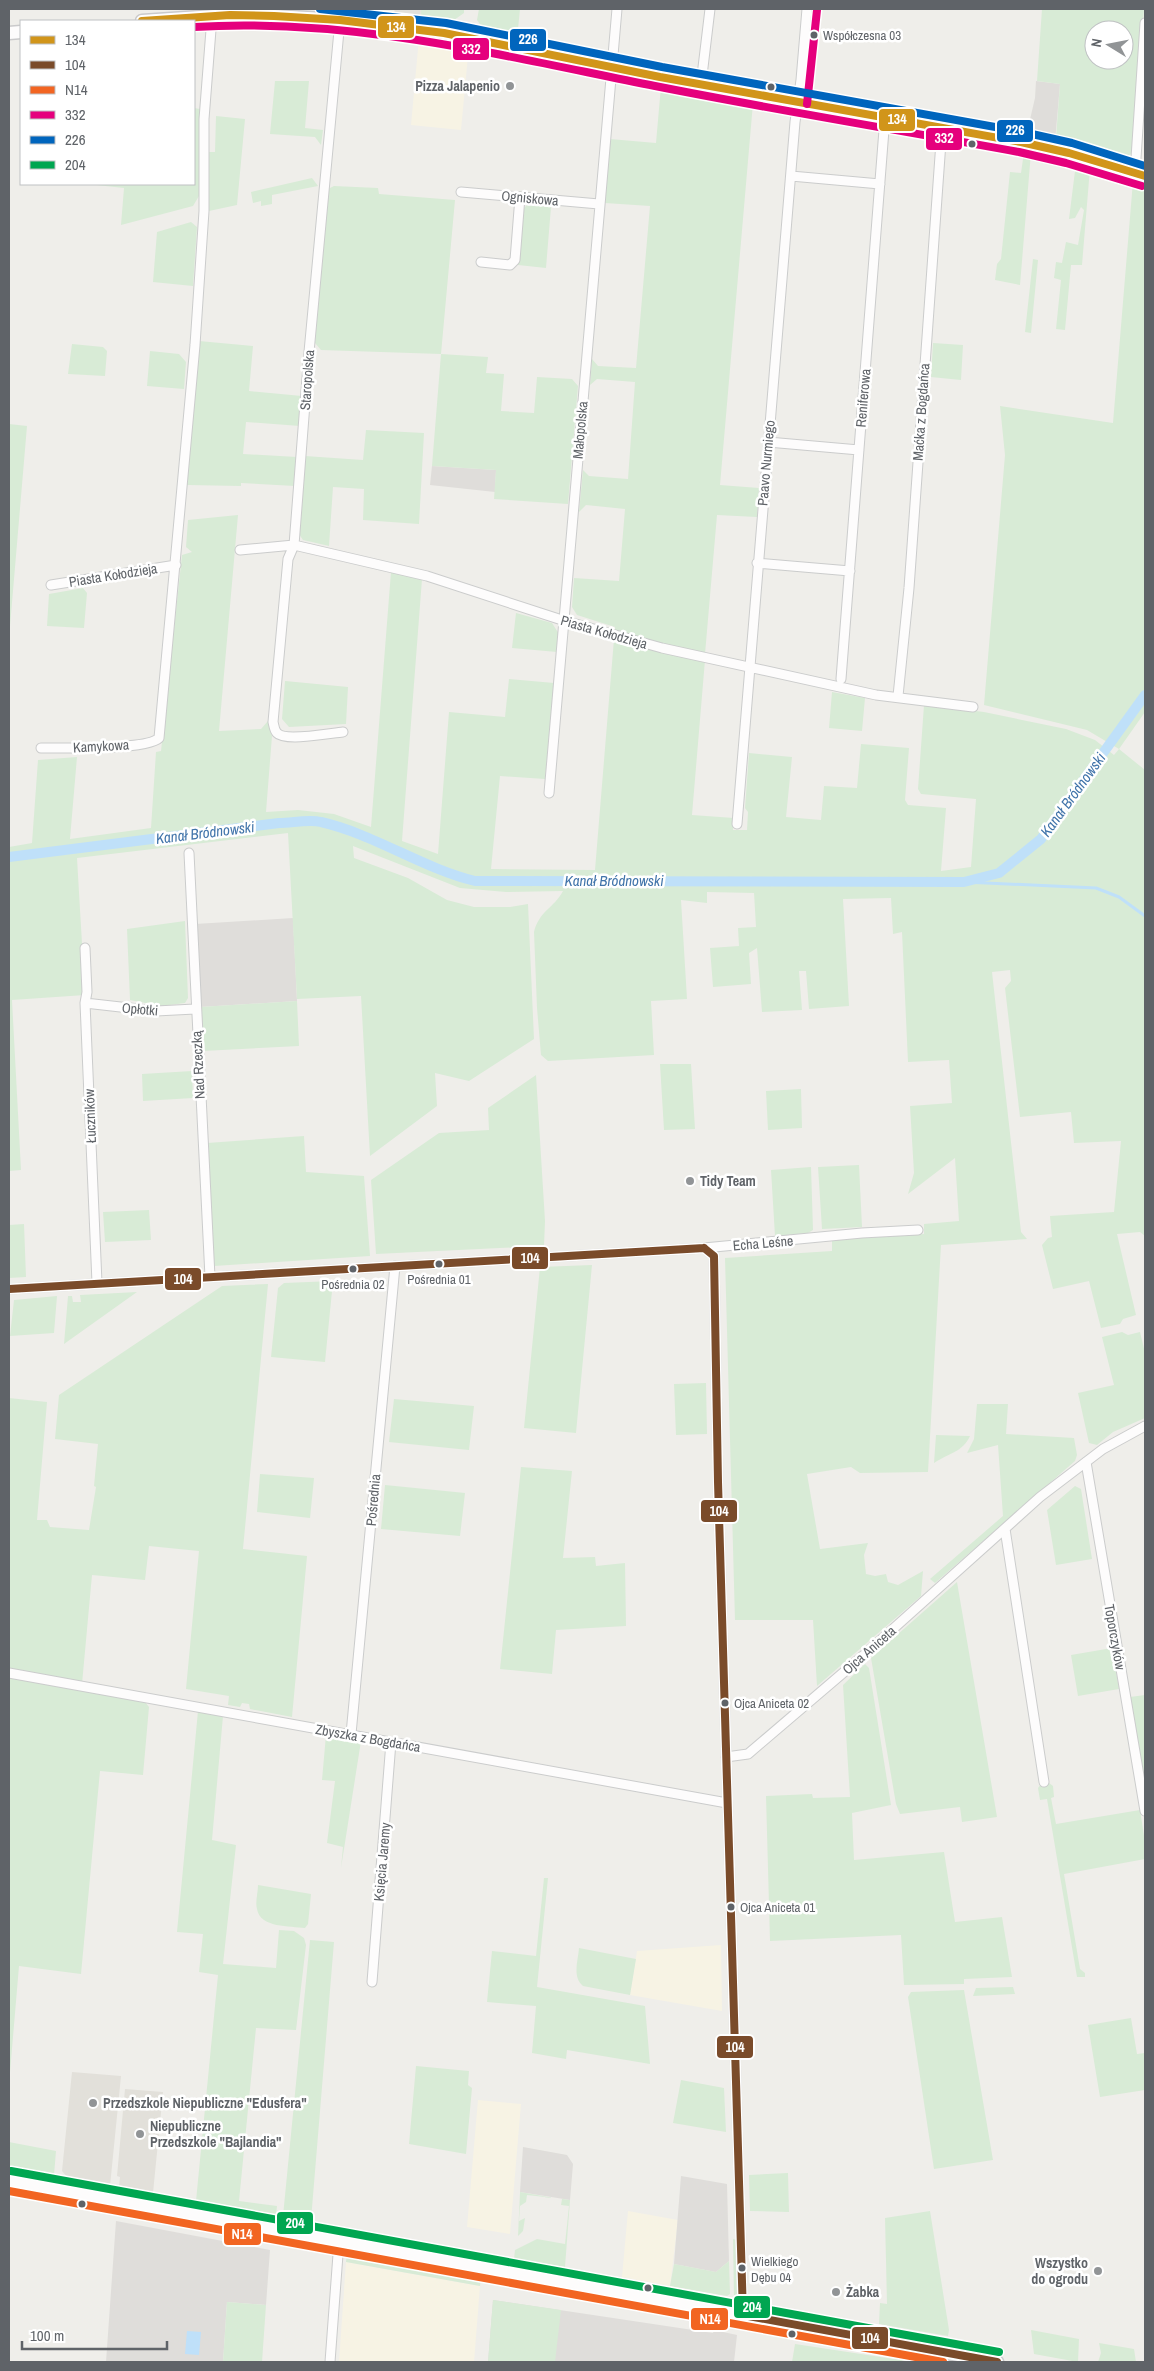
<svg xmlns="http://www.w3.org/2000/svg" width="1154" height="2371" font-family="'Archivo Narrow',sans-serif">
	<rect width="100%" height="100%" fill="#efeeea"/>
	<path fill="#f7f3e4" d="M419,38L469,45L461,130L411,125Z
		M721,1945L722,2011L630,1995L637,1951Z
		M478,2100L521,2104L510,2234L467,2227Z
		M628,2211L678,2220L670,2286L622,2277Z
		M346,2262L480,2286L474,2362H339Z"/>
	<path fill="#dfddda" d="M1036,81L1060,84L1055,142L1034,137L1032,135L1033,130L1028,128L1035,98Z
		M432,466L496,470L495,492L430,485Z
		M293,918L297,1001L200,1007L195,924Z
		M523,2147L567,2155L573,2164L570,2200L520,2192Z
		M681,2176L727,2184L729,2261L716,2272L674,2264Z
		M116,2221L270,2250L266,2305L227,2302L223,2362H106Z
		M493,2300L713,2333L714,2330L737,2335L734,2362H488Z"/>
	<path fill="#e2e0da" d="M394,9H421L420,19L396,17Z
		M72,2072L121,2076L110,2186L68,2178L62,2171Z
		M125,2089L163,2092L153,2193L119,2187L120,2177L117,2176Z"/>
	<path fill="#d8ebd6" fill-rule="evenodd" d="M338,9H374L369,16L338,13Z
		M421,9H464V13L447,25L420,22Z
		M479,9H520L517,39L484,30L477,20Z
		M1042,9H1144L1134,152L1123,159L1056,138L1060,84L1037,81ZM1094,30H1124V60H1094Z
		M275,81H309L305,128L323,130L321,145L315,137L270,134Z
		M661,86L753,103L720,485L759,488L757,517L717,515L705,654L615,632V627L577,615L572,607L574,578L619,581L625,509L586,505L579,512L583,470L589,476L628,479L635,382L597,379L590,385L592,359L598,366L636,368L650,206L605,203L610,139L656,143Z
		M194,108L200,109L199,196L193,206L121,225L124,188L87,184H194Z
		M216,116L245,119L237,205L209,211V152H215Z
		M1024,152H1031L1020,285L995,280L997,264L1001,259L1010,172L1021,173Z
		M1076,163L1090,168L1082,265H1071L1065,330L1056,329L1061,280L1054,278L1056,262L1062,263L1066,242L1078,245L1084,210L1081,207L1075,218L1069,219Z
		M312,178L318,186L272,195V204L261,206V201L253,203L251,192Z
		M1133,181L1145,185V712L1119,749L1145,770V1236L1140,1232L1117,1234L1136,1315L1123,1319L1120,1324L1101,1328L1089,1281L1053,1289L1042,1245L1048,1238L1052,1237L1050,1216L1114,1212L1121,1141L1074,1143L1071,1112L1020,1117L1005,988L1011,981L1010,970L992,972L1021,1232L1027,1239L941,1245L928,1472L860,1473L851,1467L807,1474L820,1549L868,1543L864,1555L866,1574L875,1576L886,1574L888,1582L898,1585L923,1571L921,1596L817,1686L813,1620H735L725,1258L832,1251V1240L924,1234V1224L959,1221L955,1158L908,1194L914,1173L910,1106L952,1103L949,1060L908,1062L902,932L893,934L891,898L843,899L849,1006L809,1009L806,971H799L802,1010L762,1012L757,948L749,953L751,984L713,987L710,948L739,946L738,928L756,927L754,893L707,892V903L681,900L687,999L651,1001L654,1055L548,1061L541,1055L537,1008L534,932C539,911 554,908 563,891L506,892L460,888L353,846L354,858L408,878L447,900L474,907H510L528,904L534,1039L469,1081L435,1073L437,1106L370,1156L361,996L297,999L288,833L77,858L85,995L12,1000L21,1170L9,1171V847L32,843L38,760L77,757L70,839L151,828L156,752L161,751L182,555L192,552L186,547L188,520L238,515L219,731L261,729L268,721L272,736L266,812L298,810L334,814L371,827L391,572L422,579L402,841L438,854L449,712L505,717L509,679L554,683L545,779L500,776L491,869L595,870L614,639L705,660L692,815L734,818L733,830H747L748,812L745,808L749,753L792,757L786,817L821,820L824,786L857,788L861,744L909,748L905,800L908,805L946,808L941,871L971,867L976,799L921,794L918,789L924,705L984,712L1066,729L1095,740L1114,755L1119,749L1087,730L984,705L1005,455L1000,406L1113,423Z
		M334,186L378,188L379,194L455,200L441,354L488,357L486,373L504,374L501,411L534,413L537,377L572,379L578,386L568,504L494,499L496,470L432,466L441,354L321,350L315,343L328,189Z
		M527,205L551,207L546,268L518,265L523,209Z
		M191,222L197,227L193,286L153,282L157,232Z
		M1033,259L1038,260L1031,333L1025,332Z
		M199,341L253,346L249,391L302,396L300,426L246,422L243,454L297,457L295,486L241,483V486L187,485Z
		M933,343L963,345L961,380L931,377Z
		M72,344L103,347L107,351L105,376L68,374Z
		M150,351L179,354L186,362L184,389L147,386Z
		M9,424L27,426L9,638Z
		M366,430L424,433L419,524L363,520L364,489L333,487L329,546L303,540L299,534L305,456L363,460Z
		M83,588L87,593L84,628L47,626L49,594Z
		M516,613L552,623L559,634L557,652L512,648Z
		M285,681L348,687L346,724L289,727L282,719Z
		M832,692L865,698L862,731L829,728Z
		M185,921L188,998L185,1003L161,1006L130,1000L127,929Z
		M297,1001L299,1046L203,1051L200,1007Z
		M660,1064H691L695,1129L664,1130Z
		M192,1071L193,1098L143,1101L142,1074Z
		M536,1075L545,1221L544,1246L376,1254L371,1180L439,1133L489,1130L488,1108Z
		M801,1089L802,1128L768,1130L766,1091Z
		M304,1136L306,1172L364,1176L370,1256L214,1266L207,1143Z
		M859,1165L862,1227L822,1229L818,1167Z
		M811,1167L813,1230L808,1233L775,1236L771,1170Z
		M149,1210L151,1240L105,1242L103,1212Z
		M24,1224L26,1277L9,1278V1225Z
		M592,1265L576,1433L524,1428L540,1267Z
		M333,1281L325,1362L271,1357L278,1288L284,1283Z
		M268,1284L243,1549L307,1556L292,1717L250,1709L249,1704L242,1703L240,1707L228,1705L229,1696L186,1689L199,1551L149,1546L145,1580L92,1575L82,1684L9,1669V1398L47,1402L37,1520H47L50,1527L89,1530L96,1487L94,1486L98,1444L55,1439L59,1395L222,1286Z
		M137,1292L64,1344L68,1296H72L73,1302H81L80,1295Z
		M57,1296L54,1333L10,1336L14,1300Z
		M1122,1332L1128,1335L1140,1332L1145,1353V1418L1113,1432L1097,1445L1089,1443L1078,1393L1114,1385L1102,1337Z
		M706,1383L707,1434L676,1435L674,1384Z
		M394,1399L474,1406L469,1450L389,1442Z
		M977,1404H1008L1006,1434L1074,1438L1077,1455L1075,1461L935,1583L930,1579L1003,1516L998,1445L967,1453L974,1439Z
		M936,1435L969,1436H970C963,1452 949,1453 934,1463Z
		M521,1467L572,1471L563,1558L595,1557L596,1566L625,1563L626,1626L556,1630L552,1674L500,1669Z
		M260,1474L314,1478L310,1518L257,1512Z
		M385,1485L465,1493L460,1536L381,1529Z
		M1075,1486L1081,1489L1092,1559L1056,1565L1047,1510Z
		M957,1582L997,1817L962,1822L960,1807L900,1814L896,1804L871,1658Z
		M1112,1648L1119,1689L1078,1696L1071,1655Z
		M865,1664L869,1668L891,1805L852,1813L854,1860L944,1852L955,1922L1002,1917L1012,1977L964,1979V1984L904,1985L901,1935L770,1941L766,1796L812,1794L813,1798L850,1797L843,1685Z
		M9,1677L145,1702L149,1707L143,1775L100,1771L81,1974L19,1966L9,2084Z
		M1145,1695V1793L1130,1697Z
		M198,1711L223,1716L212,1840L236,1845L223,1964L276,1968L279,1930L294,1931L304,1938L306,1945L296,2030L256,2028L239,2201L277,2206L276,2215L196,2201L218,1975L199,1972L203,1934L177,1932Z
		M326,1735L361,1741L341,1868L343,1847L327,1843L335,1781L322,1780Z
		M1049,1783L1053,1786L1054,1797L1051,1798L1056,1824L1140,1810L1145,1842V1859L1064,1874L1080,1969L1085,1973V1977H1077L1047,1799L1040,1800L1038,1788L1041,1784Z
		M544,1878H548L537,1987L645,2006L650,2064L567,2050L566,2059L532,2053L536,2006L487,2002L492,1951L536,1956Z
		M258,1885L311,1894L308,1924L305,1928C290,1926 260,1928 257,1909C255,1902 258,1893 258,1885Z
		M310,1940L334,1942L311,2220L283,2216Z
		M579,1948L636,1959L630,1995L583,1986C572,1977 578,1961 579,1948Z
		M1013,1987L1015,1994L973,1996L976,1988Z
		M964,1990L993,2160L934,2169L908,1997L911,1992Z
		M1131,2018L1137,2054L1145,2053V2090L1100,2097L1088,2025Z
		M416,2066L469,2071L468,2085L472,2088L466,2154L409,2144Z
		M681,2080L724,2088L726,2132L673,2123Z
		M9,2142L56,2151L54,2175L9,2166Z
		M788,2173L789,2212L750,2211L749,2175Z
		M520,2192L554,2198L527,2195L526,2202L520,2206L519,2221L525,2218L523,2231L518,2236Z
		M562,2199L570,2200L565,2267L514,2259L515,2250L537,2239L565,2244L569,2206L561,2205Z
		M930,2211L949,2330L948,2336L879,2324L880,2303L887,2304L885,2218Z
		M733,2239L737,2240L738,2297L734,2299Z
		M347,2252L481,2277L480,2286L346,2262Z
		M729,2261L730,2294L727,2296L670,2286L674,2264L716,2272Z
		M694,2294L727,2300L725,2306L693,2302Z
		M493,2300L561,2310L555,2362H488Z
		M227,2302L266,2305L262,2362H223Z
		M1031,2330L1079,2339L1078,2362L1034,2354Z
		M1099,2343L1134,2349L1136,2362H1098L1101,2353Z
		M795,2344L907,2361V2362H792Z"/>
	<path fill="#bfe0f9" d="M187,2331L201,2332L199,2355L185,2354Z"/>
	<g fill="none" stroke-linecap="round" stroke-linejoin="round">
		<path stroke="#bfe0f9" stroke-width="3" d="M964,882L1096,888L1119,897L1145,916"/>
		<path stroke="#bfe0f9" stroke-width="10" d="M9,857L279,823C292,823 309,819 321,822C374,834 422,868 475,881L964,882L999,873L1041,839L1145,695"/>
		<g stroke="#cbcccc" stroke-width="11">
			<path id="street" d="M340,20L309,352L294,545L288,559L273,722C274,725 274,730 277,733C285,742 331,733 343,732
				M701,84L710,9
				M1135,173L1145,23
				M791,176L880,184
				M461,192L599,204
				M481,262L510,265L515,260L520,197
				M768,442L859,450
				M240,550L294,545L427,576L565,621L662,648L876,695L973,707
				M757,563L850,571
				M51,585L176,565
				M841,679L885,117
				M898,696L909,588L942,128
				M41,748C62,748 147,750 159,738L195,345L204,211V119L212,17
				M549,793L617,9
				M737,824L795,122L801,80L807,9
				M189,853L210,1277
				M85,948L87,992L85,1003L97,1283
				M85,1003L156,1011L195,1009
				M704,1248L714,1256L718,1482L743,2315
				M9,1289L704,1248L862,1233L918,1230
				M1086,1462L1145,1811
				M1005,1529L1044,1782
				M9,1673L727,1803
				M351,1734L395,1266
				M726,1757L748,1754L864,1655L1040,1497L1103,1449L1145,1426
				M372,1982L391,1742
				M330,2362L339,2241"/>
		</g>
		<g stroke="#cacacb" stroke-width="15">
			<path id="secondary" d="M142,21L230,15L274,16L340,20L444,33L660,77L1021,142L1069,153L1145,176
				M9,33L21,32
				M9,2181L997,2362"/>
		</g>
		<use href="#street" stroke="#fdfcfc" stroke-width="9"/>
		<use href="#secondary" stroke="#fdfcfc" stroke-width="12"/>
		<g stroke="#fff" stroke-width="11">
			<path id="bus-1" d="M142,21L230,15L274,16L340,20L444,33L660,77L1021,142L1069,153L1145,176"/>
		</g>
		<g stroke="#fff" stroke-width="11">
			<path id="bus-2" d="M704,1248L714,1256L718,1482L743,2315
				M9,1289L704,1248
				M743,2315L997,2362"/>
		</g>
		<g stroke="#fff" stroke-width="11">
			<path id="bus-3" d="M9,2191L943,2362"/>
		</g>
		<g stroke="#fff" stroke-width="11">
			<path id="bus-4" d="M194,27C350,17 503,56 655,86C776,110 898,130 1019,152L1066,163L1142,186
				M807,104L817,10"/>
		</g>
		<g stroke="#fff" stroke-width="11">
			<path id="bus-5" d="M320,9L446,23L662,67L1023,132L1072,143L1145,166"/>
		</g>
		<g stroke="#fff" stroke-width="11">
			<path id="bus-6" d="M11,2171L999,2352"/>
		</g>
		<use href="#bus-1" stroke="#d1951a" stroke-width="8"/>
		<use href="#bus-2" stroke="#7a4b2a" stroke-width="8"/>
		<use href="#bus-3" stroke="#f26522" stroke-width="8"/>
		<use href="#bus-4" stroke="#e5007d" stroke-width="8"/>
		<use href="#bus-5" stroke="#0065bd" stroke-width="8"/>
		<use href="#bus-6" stroke="#00a651" stroke-width="8"/>
	</g>
	<g fill="#5f6368" stroke="#fff" stroke-width="2">
		<circle cx="814" cy="35" r="4.5"/>
		<circle cx="771" cy="87" r="4.5"/>
		<circle cx="972" cy="144" r="4.5"/>
		<circle cx="439" cy="1264" r="4.5"/>
		<circle cx="353" cy="1269" r="4.5"/>
		<circle cx="725" cy="1703" r="4.5"/>
		<circle cx="731" cy="1907" r="4.5"/>
		<circle cx="82" cy="2204" r="4.5"/>
		<circle cx="742" cy="2268" r="4.5"/>
		<circle cx="648" cy="2288" r="4.5"/>
		<circle cx="792" cy="2334" r="4.5"/>
	</g>
	<g fill="#919496" stroke="#fff" stroke-width="2">
		<circle cx="510" cy="86" r="5"/>
		<circle cx="690" cy="1181" r="5"/>
		<circle cx="93" cy="2103" r="5"/>
		<circle cx="140" cy="2134" r="5"/>
		<circle cx="1098" cy="2271" r="5"/>
		<circle cx="836" cy="2292" r="5"/>
	</g>
	<g text-anchor="middle" stroke-width="5" stroke-linejoin="round" paint-order="stroke">
		<g font-size="13" fill="#5f6368" stroke="#fff" text-anchor="start">
			<text x="823" y="40">Współczesna 03</text>
			<text x="439" y="1284" text-anchor="middle">Pośrednia 01</text>
			<text x="353" y="1289" text-anchor="middle">Pośrednia 02</text>
			<text x="734" y="1708">Ojca Aniceta 02</text>
			<text x="740" y="1912">Ojca Aniceta 01</text>
			<text x="751" y="2266">Wielkiego<tspan x="751" dy="16">Dębu 04</tspan></text>
		</g>
		<g font-size="14" font-weight="bold" fill="#5f6368" stroke="#fff" text-anchor="start">
			<text x="500" y="91" text-anchor="end">Pizza Jalapenio</text>
			<text x="700" y="1186">Tidy Team</text>
			<text x="103" y="2108">Przedszkole Niepubliczne "Edusfera"</text>
			<text x="150" y="2131">Niepubliczne<tspan x="150" dy="16">Przedszkole "Bajlandia"</tspan></text>
			<text x="1088" y="2268" text-anchor="end">Wszystko<tspan x="1088" dy="16">do ogrodu</tspan></text>
			<text x="846" y="2297">Żabka</text>
		</g>
		<g font-size="14" fill="#5f6368" stroke="#fff">
			<text transform="translate(530 198) rotate(5)" y="5">Ogniskowa</text>
			<text transform="translate(307 380) rotate(-86)" y="5">Staropolska</text>
			<text transform="translate(863 398) rotate(-85)" y="5">Reniferowa</text>
			<text transform="translate(921 412) rotate(-86)" y="5">Maćka z Bogdańca</text>
			<text transform="translate(580 430) rotate(-85)" y="5">Małopolska</text>
			<text transform="translate(766 463) rotate(-85)" y="5">Paavo Nurmiego</text>
			<text transform="translate(113 575) rotate(-9)" y="5">Piasta Kołodzieja</text>
			<text transform="translate(604 632) rotate(16)" y="5">Piasta Kołodzieja</text>
			<text transform="translate(101 746) rotate(-3)" y="5">Kamykowa</text>
			<text transform="translate(140 1009) rotate(5)" y="5">Opłotki</text>
			<text transform="translate(198 1065) rotate(-93)" y="5">Nad Rzeczką</text>
			<text transform="translate(90 1116) rotate(-92)" y="5">Łuczników</text>
			<text transform="translate(763 1243) rotate(-5)" y="5">Echa Leśne</text>
			<text transform="translate(373 1500) rotate(-85)" y="5">Pośrednia</text>
			<text transform="translate(1115 1637) rotate(80)" y="5">Toporczyków</text>
			<text transform="translate(869 1650) rotate(-41)" y="5">Ojca Aniceta</text>
			<text transform="translate(368 1738) rotate(10)" y="5">Zbyszka z Bogdańca</text>
			<text transform="translate(382 1862) rotate(-85)" y="5">Księcia Jaremy</text>
		</g>
		<g font-size="15" font-style="italic" fill="#4174aa" stroke="#fff">
			<text transform="translate(1073 795) rotate(-54)" y="5">Kanał Bródnowski</text>
			<text transform="translate(205 833) rotate(-7)" y="5">Kanał Bródnowski</text>
			<text x="614" y="886">Kanał Bródnowski</text>
		</g>
	</g>
	<g stroke="#fff" stroke-width="2">
		<rect x="377" y="15" width="38" height="24" rx="5" fill="#d1951a"/>
		<rect x="509" y="28" width="38" height="24" rx="5" fill="#0065bd"/>
		<rect x="452" y="37" width="38" height="24" rx="5" fill="#e5007d"/>
		<rect x="878" y="108" width="38" height="24" rx="5" fill="#d1951a"/>
		<rect x="996" y="119" width="38" height="24" rx="5" fill="#0065bd"/>
		<rect x="925" y="127" width="38" height="24" rx="5" fill="#e5007d"/>
		<rect x="511" y="1246" width="38" height="24" rx="5" fill="#7a4b2a"/>
		<rect x="164" y="1267" width="38" height="24" rx="5" fill="#7a4b2a"/>
		<rect x="700" y="1499" width="38" height="24" rx="5" fill="#7a4b2a"/>
		<rect x="716" y="2035" width="38" height="24" rx="5" fill="#7a4b2a"/>
		<rect x="276" y="2211" width="38" height="24" rx="5" fill="#00a651"/>
		<rect x="223" y="2222" width="39" height="24" rx="5" fill="#f26522"/>
		<rect x="733" y="2295" width="38" height="24" rx="5" fill="#00a651"/>
		<rect x="690" y="2307" width="39" height="24" rx="5" fill="#f26522"/>
		<rect x="851" y="2326" width="38" height="24" rx="5" fill="#7a4b2a"/>
	</g>
	<g font-size="14" text-anchor="middle" font-weight="bold" fill="#fff">
		<text x="396" y="32">134</text>
		<text x="528" y="44">226</text>
		<text x="471" y="54">332</text>
		<text x="897" y="124">134</text>
		<text x="1015" y="135">226</text>
		<text x="944" y="143">332</text>
		<text x="530" y="1263">104</text>
		<text x="183" y="1284">104</text>
		<text x="719" y="1516">104</text>
		<text x="735" y="2052">104</text>
		<text x="295" y="2228">204</text>
		<text x="242" y="2239">N14</text>
		<text x="752" y="2312">204</text>
		<text x="710" y="2324">N14</text>
		<text x="870" y="2343">104</text>
	</g>
	<rect width="1154" height="2371" fill="none" stroke="#5f6368" stroke-width="20"/>
	<rect x="20" y="20" width="175" height="165" fill="#ffffff" stroke="#bfc1c3"/>
	<rect x="30" y="36" width="25" height="8" fill="#d1951a" stroke="#bfc1c3"/>
	<text x="65" y="45" font-size="15" fill="#5f6368">134</text>
	<rect x="30" y="61" width="25" height="8" fill="#7a4b2a" stroke="#bfc1c3"/>
	<text x="65" y="70" font-size="15" fill="#5f6368">104</text>
	<rect x="30" y="86" width="25" height="8" fill="#f26522" stroke="#bfc1c3"/>
	<text x="65" y="95" font-size="15" fill="#5f6368">N14</text>
	<rect x="30" y="111" width="25" height="8" fill="#e5007d" stroke="#bfc1c3"/>
	<text x="65" y="120" font-size="15" fill="#5f6368">332</text>
	<rect x="30" y="136" width="25" height="8" fill="#0065bd" stroke="#bfc1c3"/>
	<text x="65" y="145" font-size="15" fill="#5f6368">226</text>
	<rect x="30" y="161" width="25" height="8" fill="#00a651" stroke="#bfc1c3"/>
	<text x="65" y="170" font-size="15" fill="#5f6368">204</text>
	<g transform="translate(1109 45) rotate(280)"><circle r="24" fill="#ffffff" stroke="#bfc1c3"/>
	<path d="M0-4L9 19L0 12L-9 19Z" fill="#919496"/>
	<text y="-8" font-size="14" font-weight="bold" text-anchor="middle" fill="#5f6368">N</text>
	</g>
	<path d="M22 2341v8h145v-8" fill="none" stroke="#5f6368" stroke-width="2.5"/>
	<text x="30" y="2341" font-size="15" fill="#5f6368" stroke="#ffffff" stroke-width="4" paint-order="stroke">100 m</text>
</svg>
